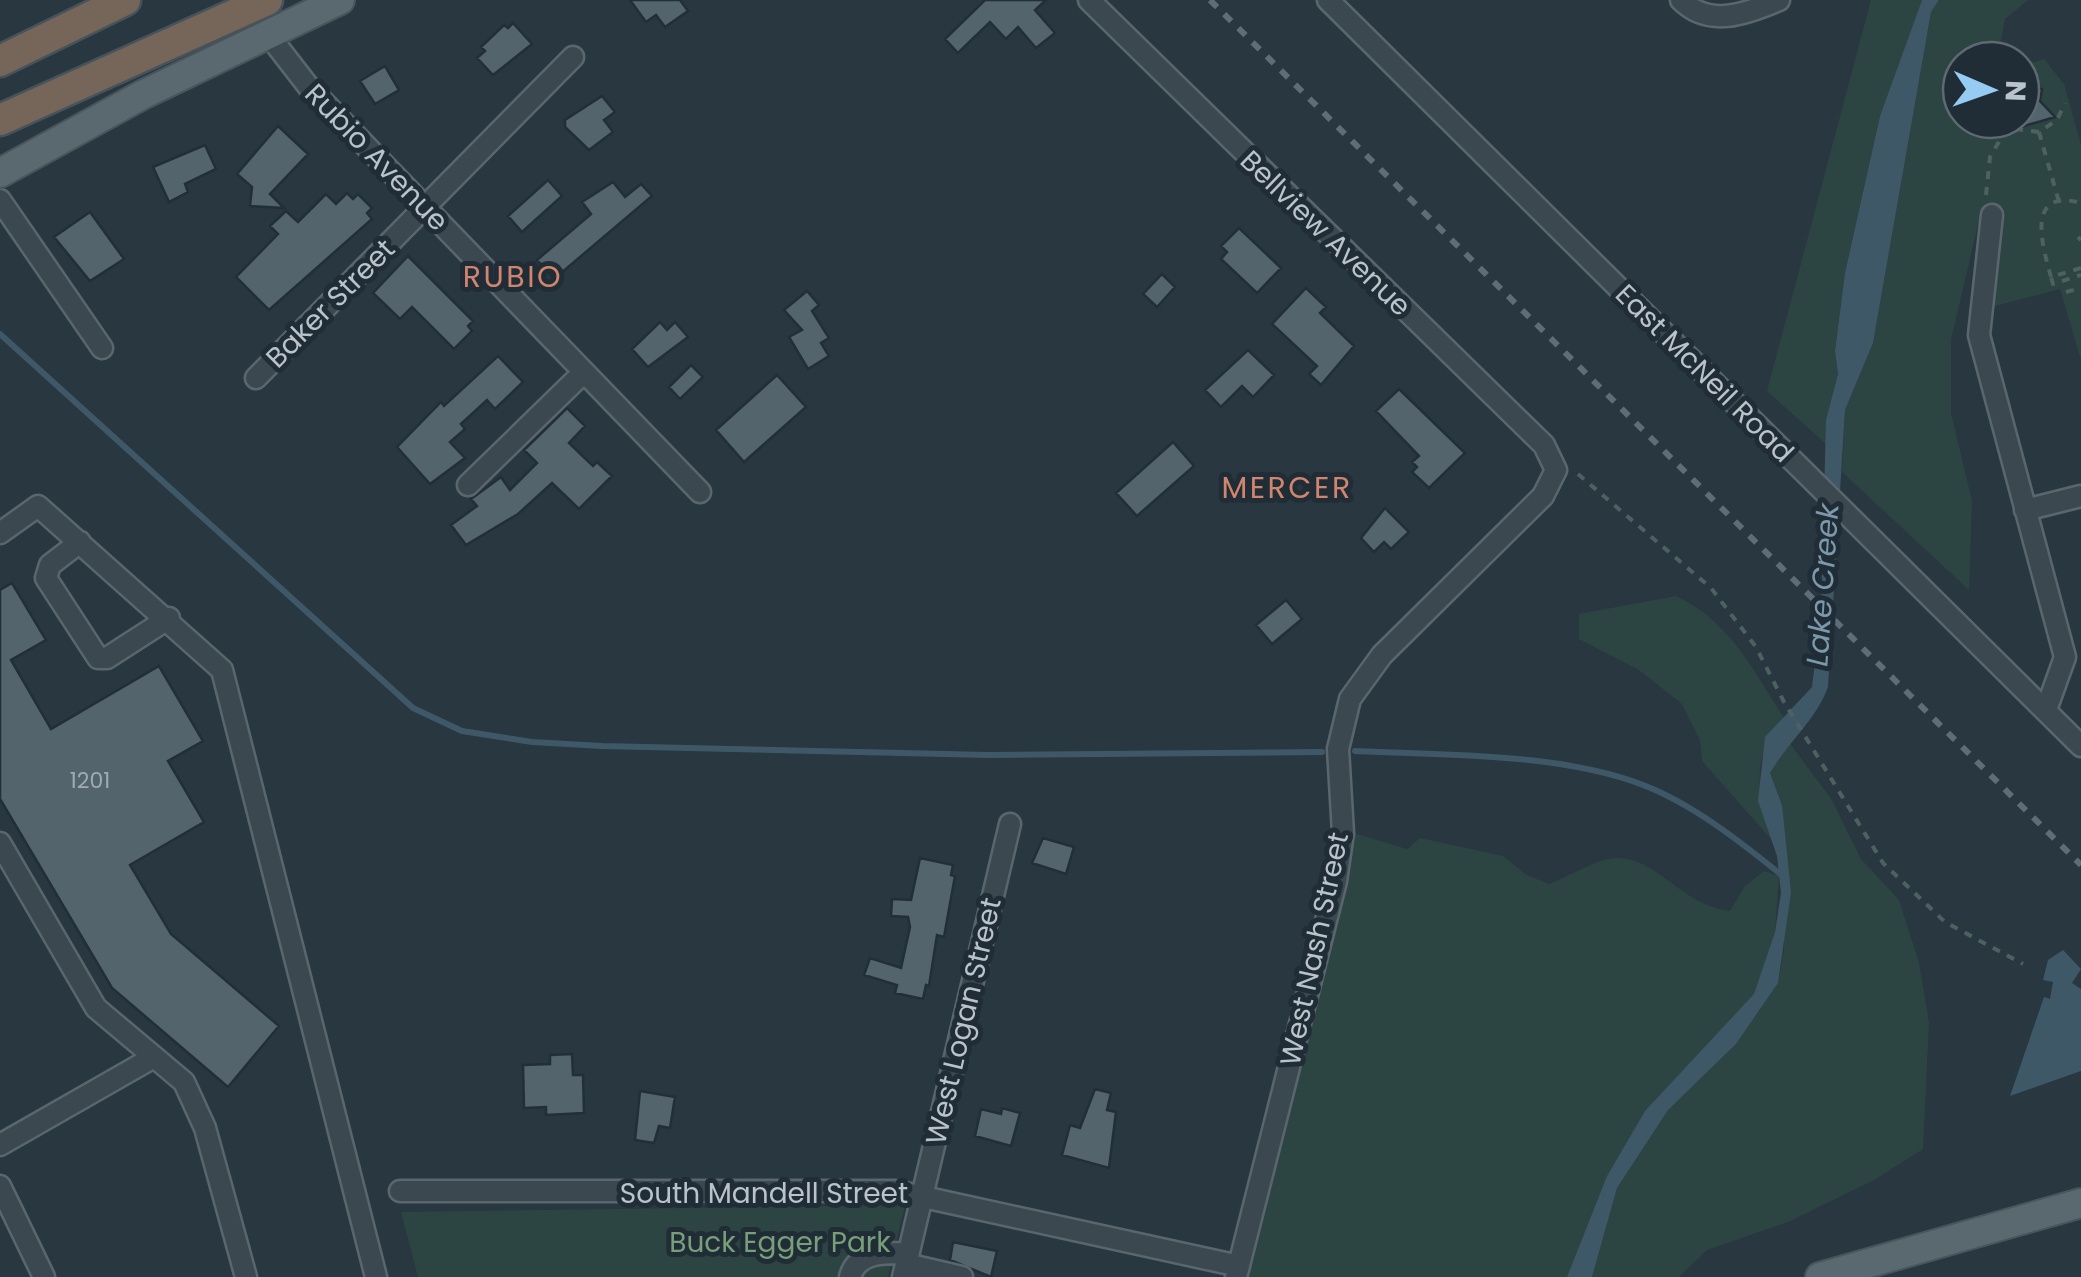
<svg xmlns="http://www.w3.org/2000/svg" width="2081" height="1277" font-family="Poppins,sans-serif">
	<rect width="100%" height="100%" fill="#283740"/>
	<path fill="#2d4542" d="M1871,0H1922L1880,116L1845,273L1835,351L1838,374L1826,420V444L1767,391Z
		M1939,0H2028L2005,19L1997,60H1961V120H1988L1989,140L1991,120H2021V66L2044,59L2064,84L2081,145V360L2060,289L1969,313L1979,220L1951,340V413L1972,501L1969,590L1842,472L1845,410L1873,343L1931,12Z
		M1676,596C1730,621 1753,670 1784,718C1750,753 1757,797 1772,840L1702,761L1700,740L1682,704L1639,670L1579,639V614Z
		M1788,741L1832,800L1861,859L1899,900L1919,963L1929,1022L1923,1149L1876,1179L1788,1222L1707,1250L1679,1277H1592L1617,1188L1668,1110L1736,1044L1778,983L1784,949L1782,805L1770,773Z
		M1354,833L1407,849L1420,838L1503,856L1525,874L1549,884C1568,877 1598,858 1617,858C1658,858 1681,905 1730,911L1745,886L1764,871L1779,876L1775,932L1755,994L1645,1111L1607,1176L1567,1277H1247Z
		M905,1205L888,1277H418L401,1212Z"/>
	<path fill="#3f5868" d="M1922,0H1939L1931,12L1873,343L1845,410L1828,687C1816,720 1788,742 1770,773L1782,805L1791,892L1778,983L1736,1044L1668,1110L1617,1188L1592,1277H1567L1607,1176L1645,1111L1754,994L1775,932L1781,893L1777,856L1758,801L1765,737L1812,687L1821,614L1826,420L1838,374L1835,351L1845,273L1880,116Z
		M2063,950L2081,969L2072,983L2081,989V1071L2010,1096L2044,997L2050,999L2053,982L2043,980L2048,960Z"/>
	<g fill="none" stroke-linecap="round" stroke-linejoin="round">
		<path stroke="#3f5868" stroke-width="6" d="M0,334L413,708L462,731L532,742L602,746L988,755L1322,752
			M1355,751C1443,755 1561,753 1643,785C1693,804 1742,843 1784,877"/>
	</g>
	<path fill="#53646d" stroke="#232f38" stroke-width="2.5" d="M630,0H680L688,11L665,27L656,15L646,22Z
		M985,0H1046L1035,10L1055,33L1036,48L1018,27L1006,39L990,22L958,53L945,39Z
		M513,23L532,44L493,75L477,58L485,51L481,47L504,25L508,28Z
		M385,66L399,90L375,104L360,81Z
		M2026,87L2042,89L2040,101L2055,117L2021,127V94Z
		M602,96L615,112L604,120L613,132L589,150L565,127V120Z
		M278,126L308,154L270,194L284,208L250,206L252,187L237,174Z
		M205,145L216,169L185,184L188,192L169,202L153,167Z
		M548,180L562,196L522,232L508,216Z
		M613,182L625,197L641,184L652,196L554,279L537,260L591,214L582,202Z
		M347,193L353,199L358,194L372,208L367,213L372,219L269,310L236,277L278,234L270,226L286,211L298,222L326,194L336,204Z
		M90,212L124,259L90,281L54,237Z
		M1239,228L1281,268L1257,293L1221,259L1227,252L1221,246Z
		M408,256L473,321L468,326L472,331L454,349L412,307L400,319L373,293Z
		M1162,274L1175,287L1157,307L1143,294Z
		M1306,288L1326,307L1320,313L1354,346L1321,385L1309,374L1317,366L1272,324Z
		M807,291L819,305L812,311L829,338L821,343L829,356L808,369L789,337L802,330L784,310Z
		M660,322L667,330L675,322L688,337L648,367L632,349Z
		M1248,350L1274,375L1253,397L1242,386L1221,407L1205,390Z
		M498,356L523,382L495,409L487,400L461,424L465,429L450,442L465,458L430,484L397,447L441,402L444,406Z
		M691,365L703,377L680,399L669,387Z
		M777,375L806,407L744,462L716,430Z
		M1399,389L1465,453L1429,488L1412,472L1417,467L1412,462L1419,456L1376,411Z
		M567,408L585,426L569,443L593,466L597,462L612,476L579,509L552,483L518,514L466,545L451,525L477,506L471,499L501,477L510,490L537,463L524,450Z
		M1173,442L1194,466L1137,516L1116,493Z
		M1385,508L1409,532L1391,549L1384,542L1374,552L1361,538Z
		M12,583L46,640L11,660L51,729L159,666L203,741L168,761L204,822L130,865L171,934L279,1026L228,1087L112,988L0,799V590Z
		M1286,600L1302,619L1272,644L1256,625Z
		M1043,838L1074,847L1066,874L1032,863Z
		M920,858L953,865L951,875L955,876L944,937L937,935L929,986L926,985L923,999L895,993L897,985L864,975L870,958L901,968L910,927L908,917L891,916L892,899L911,900Z
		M572,1054L573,1075H583L584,1113L546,1115V1107L524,1108L523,1065L550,1064V1055Z
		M1095,1089L1111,1093L1107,1110L1116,1112L1109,1168L1062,1155L1070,1125L1080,1128Z
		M640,1091L675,1097L670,1128L659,1126L654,1143L635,1140Z
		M1002,1108L1020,1113L1011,1146L975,1136L981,1109L1001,1114Z
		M953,1242L997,1251L991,1277L950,1260Z"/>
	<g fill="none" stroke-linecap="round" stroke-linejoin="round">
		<g stroke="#5a666e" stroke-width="25">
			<path id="minor" d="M1089,0L1544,445L1556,470L1543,496L1382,655L1350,699L1338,749L1343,833L1336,881L1236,1277
				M1328,0L2081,746
				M1681,0C1709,28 1746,14 1779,0
				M267,33L308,86L700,492
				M0,200L102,348
				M1992,215L1979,335L2065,657L2046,710
				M256,378L573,57
				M468,485L584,372
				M2025,510L2081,496
				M0,533L38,506L222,670L376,1277
				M80,542L50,565L46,578L98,658H107L169,618
				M0,843L96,1008L184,1082L205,1128L246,1277
				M0,1145L154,1057
				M0,1186L44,1277
				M400,1191H896L1239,1266
				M906,1264L962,1277
				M850,1277C857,1251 885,1253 909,1253
				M903,1277L1010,824"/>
		</g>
		<g stroke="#49545d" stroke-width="32">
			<path id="major" d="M0,173L144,94L340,0
				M1820,1277L2081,1203"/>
		</g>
		<g stroke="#47535b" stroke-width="35">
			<path id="highway" d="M0,61L125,0
				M0,120L267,0"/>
		</g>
		<path stroke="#4c6160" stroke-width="4" stroke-dasharray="8 8" stroke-linecap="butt" d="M2039,132L2059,202
			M1986,195L1990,157L2007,128L2039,132L2057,120L2065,103
			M2078,237L2081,240
			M2081,268L2051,277L2053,284L2081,275
			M2051,277C2043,248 2024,187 2081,203
			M2066,292L2081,288
			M1578,474L1711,588L1756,647L1784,702L1883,863L1945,922L2023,964"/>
		<use href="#minor" stroke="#3c4850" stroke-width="20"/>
		<use href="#major" stroke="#5a6870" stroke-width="28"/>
		<use href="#highway" stroke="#766559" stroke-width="30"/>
		<path stroke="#5e6d77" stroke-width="6" stroke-dasharray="10 10" stroke-linecap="butt" d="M1210,0L2081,865"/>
	</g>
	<g text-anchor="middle" stroke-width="10" stroke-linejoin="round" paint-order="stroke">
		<g font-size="22" fill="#a0abb4">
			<text x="90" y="788">1201</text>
		</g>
		<g font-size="28" fill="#b9c3cb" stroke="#212d36">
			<text transform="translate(377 157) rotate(46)" y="10">Rubio Avenue</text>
			<text transform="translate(1326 233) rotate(44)" y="10">Bellview Avenue</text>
			<text transform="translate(330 303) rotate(-45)" y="10">Baker Street</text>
			<text transform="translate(1705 373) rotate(45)" y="10">East McNeil Road</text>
			<text transform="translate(1314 949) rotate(-78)" y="10">West Nash Street</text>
			<text transform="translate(963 1021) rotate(-77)" y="10">West Logan Street</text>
			<text x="764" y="1203">South Mandell Street</text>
		</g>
		<g font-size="28" fill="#789f7a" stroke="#212d36">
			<text x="780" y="1252">Buck Egger Park</text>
		</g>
		<g font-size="30" letter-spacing="2.5" fill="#d0856e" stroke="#212d36">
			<text x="513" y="287">RUBIO</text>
			<text x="1287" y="498">MERCER</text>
		</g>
		<g font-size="30" font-style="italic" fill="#7b99ab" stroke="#212d36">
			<text transform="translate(1823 585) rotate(-86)" y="10">Lake Creek</text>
		</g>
	</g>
	<g transform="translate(1991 90) rotate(92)"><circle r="48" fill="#212d36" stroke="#5e6972" stroke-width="2.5"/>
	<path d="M0-8L18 38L0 25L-18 38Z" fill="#96ccf3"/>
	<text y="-15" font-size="28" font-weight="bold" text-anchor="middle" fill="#b9c3cb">N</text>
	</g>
</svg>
